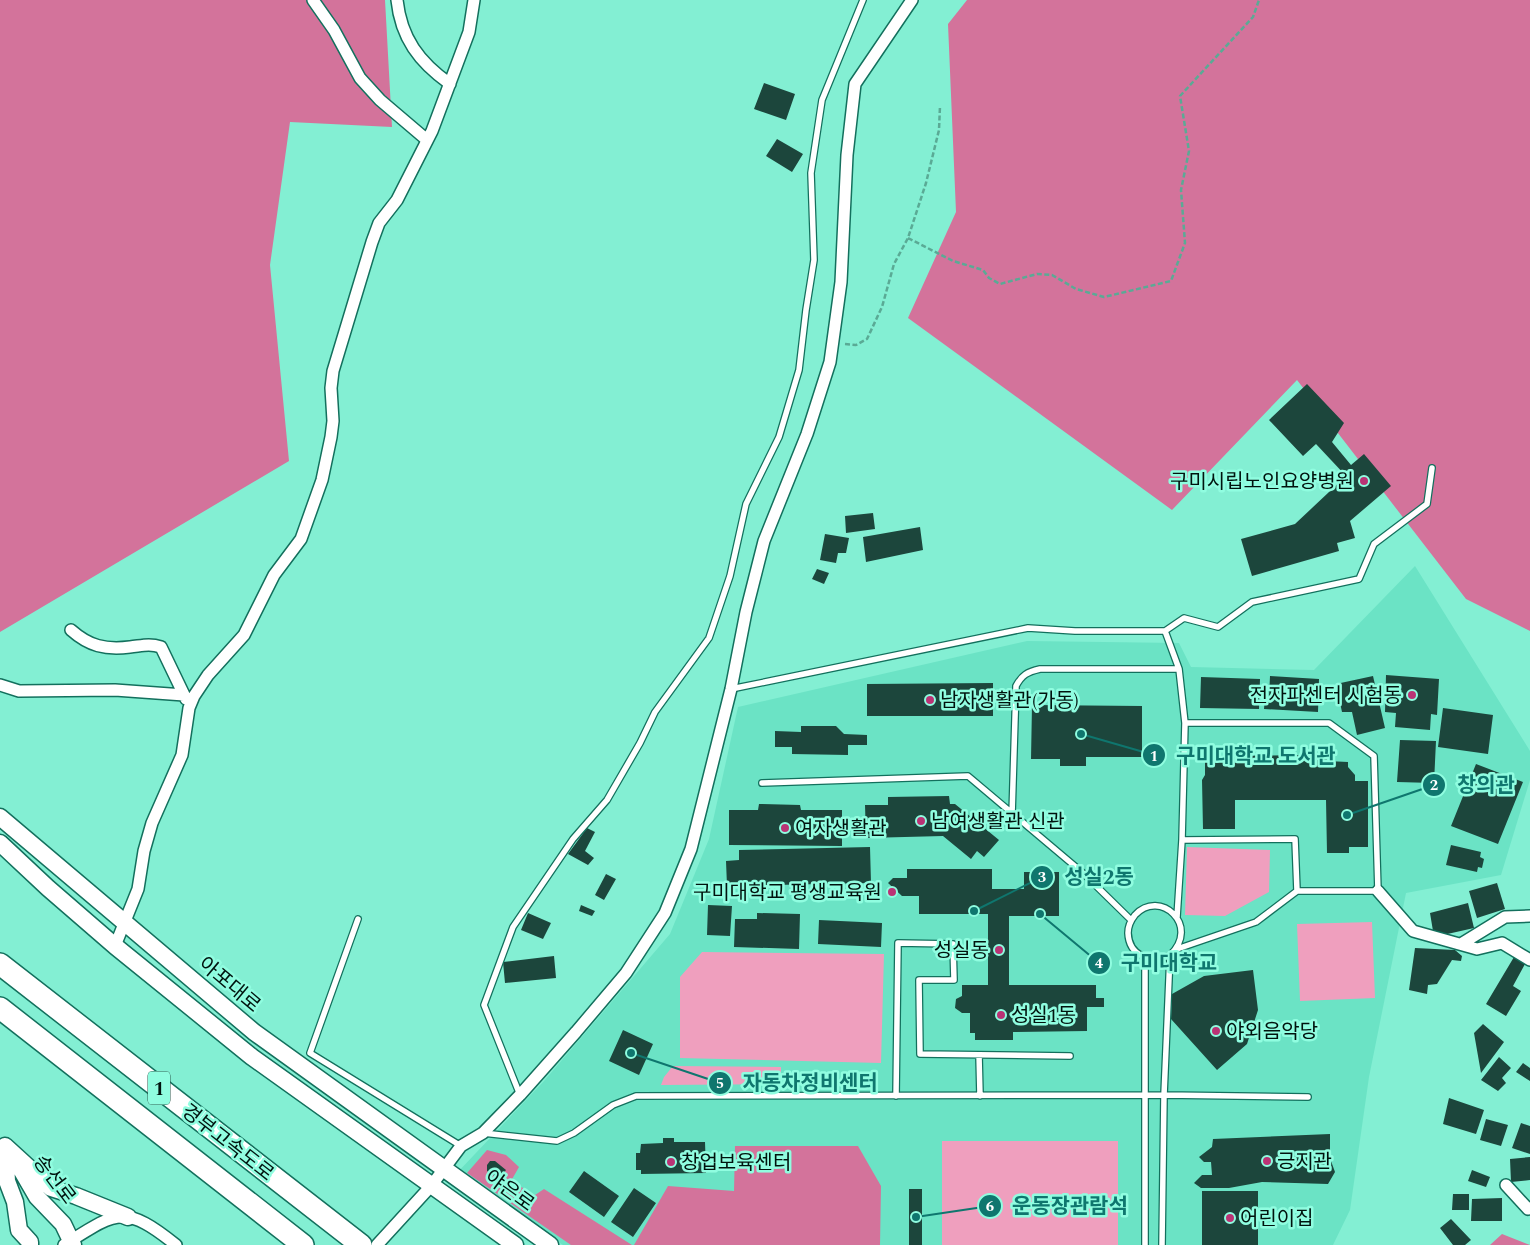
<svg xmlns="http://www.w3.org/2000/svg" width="1530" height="1245" font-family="Spectral,'Noto Sans KR',serif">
	<rect width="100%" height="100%" fill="#83efd3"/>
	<path fill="#6be3c5" d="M1415,566L1530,751V780L1501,875L1406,893L1369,1077L1350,1210L1333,1245H563L456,1174L544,1081L670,934L709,839L738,707L1027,641L1179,643L1191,667L1314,670Z"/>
	<path fill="#ef9fbe" d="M1187,847L1270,850L1269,892L1225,916L1185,915Z
		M1372,922L1375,998L1300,1001L1297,924Z
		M702,952L884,954L881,1063L680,1058V977Z
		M673,1066L781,1067V1084L661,1085L664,1077Z
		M942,1141H1118V1245H942Z"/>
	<path fill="#d3739b" d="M0,0H385L392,127L290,122L270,265L289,461L0,632Z
		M967,0H1530V631L1466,599L1297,380L1172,510L908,318L956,212L948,24Z
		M735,1146H858L881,1186L880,1245H634L668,1186L734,1191Z
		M487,1150L506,1155L519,1167L511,1181L535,1195L544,1189L632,1245H571L467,1173Z
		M1502,1234L1530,1245H1490Z"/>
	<path fill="#1c463c" d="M764,83L795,94L786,120L754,109Z
		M777,139L803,154L792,172L766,156Z
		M1307,384L1344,423L1332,442L1351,465L1364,454L1391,486L1350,521L1355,538L1337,543L1339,551L1252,576L1241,539L1295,524L1346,476L1316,444L1303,456L1269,420Z
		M873,513L875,529L846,533L845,516Z
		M920,527L923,550L866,562L863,537Z
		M825,534L849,538L846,553H838L836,563L820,560Z
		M817,569L829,573L824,584L812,579Z
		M1386,675L1439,679L1437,715L1431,714L1430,730L1395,727L1396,713L1385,712Z
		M1270,676L1319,679L1318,712L1264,709L1265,696L1269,697Z
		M1373,676L1385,728L1357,735L1352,712H1342L1336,684Z
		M1201,677L1260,679L1259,709L1200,708Z
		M993,683V716H867V684Z
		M1032,705L1142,706V757H1086V766H1060V759H1031Z
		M1443,708L1493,715L1488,754L1438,747Z
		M801,726H836L844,734L867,735V745H848V755L792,754V747H775V731L801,732Z
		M1400,740L1436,741L1434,783L1397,782Z
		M1326,755L1327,761L1348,762V767L1355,775V781H1368V847H1349V853H1327L1326,800H1235V829H1203L1202,780L1205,775V762H1212V756Z
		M1476,764L1523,782L1498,844L1451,826Z
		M949,796L950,804H955L999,840L984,857L977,851L971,859L943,836L866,838L865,805H888V797Z
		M759,804L800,805L801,810H842V846L729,845V810H758Z
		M587,828L595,832L585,851L594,858L588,865L568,854Z
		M1451,845L1481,852L1480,857L1484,859L1482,868L1478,867L1477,872L1446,865Z
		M870,847L871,883L727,886L726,861L739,860V850Z
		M907,869H992V889H1024V872H1059V916H1009V985H1096V998H1104V1007H1087V1031L1013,1032V1040H975V1033H970V1013H962L955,1008L956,999L962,996V985H988V914H919V896H902L888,883L893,878H907Z
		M606,874L616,879L604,900L595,895Z
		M1497,883L1505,909L1477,918L1469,891Z
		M1468,903L1474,928L1434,937L1430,913Z
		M581,905L595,911L592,916L579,911Z
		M708,905L732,906L730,936L707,935Z
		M528,913L551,923L543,939L521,930Z
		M757,913L800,914L799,949L734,947L735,919H757Z
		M819,920L882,923L881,947L818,944Z
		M1415,948L1455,950L1462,956L1461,961L1452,960L1437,984L1428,985L1427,994L1409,990Z
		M554,956L556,978L505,983L503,962Z
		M1514,957L1525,964L1513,986L1521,991L1506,1016L1486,1004Z
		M1253,970L1258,1010L1247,1044L1217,1070L1171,1019L1172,994L1204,976Z
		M1483,1024L1504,1042L1481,1073L1474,1033Z
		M623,1030L653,1044L639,1075L609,1061Z
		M1499,1057L1511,1068L1502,1078L1506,1083L1498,1091L1481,1080Z
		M1523,1063L1530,1068V1081L1516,1072Z
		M1449,1098L1484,1110L1476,1134L1443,1124Z
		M1486,1119L1508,1125L1501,1146L1480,1140Z
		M1521,1123L1530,1126V1154L1512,1148Z
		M1330,1134V1151H1322V1161H1331L1335,1172L1328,1184L1262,1182L1229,1188H1201L1194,1183L1202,1175H1212L1211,1162H1204L1199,1157L1212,1147L1213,1139Z
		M663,1138H674V1142H705L706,1173L641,1174V1170H636V1153H640L641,1144L663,1143Z
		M1530,1157V1180L1511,1182L1510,1159Z
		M490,1161H495L506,1170L499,1179L487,1171V1165Z
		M1472,1170L1490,1177L1486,1187L1468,1181Z
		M584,1171L619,1196L604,1217L569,1192Z
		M634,1188L656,1203L633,1237L611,1222Z
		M909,1189H922V1245H909Z
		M1202,1191H1258V1245H1202Z
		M1453,1194H1469V1210H1452Z
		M1502,1198V1221H1471L1472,1199Z
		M1451,1219L1471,1240L1465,1245H1453L1440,1228Z"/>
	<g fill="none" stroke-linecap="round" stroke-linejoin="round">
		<g stroke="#13705d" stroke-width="8">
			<path id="lane" d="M1179,669L1165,631L1184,618L1218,627L1252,602L1359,579L1374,544L1427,504L1432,468
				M731,689L1028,628L1075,631H1165
				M762,783L968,776L1083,873L1131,920
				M1012,815L1016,686C1022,675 1027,672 1040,669H1179L1185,723L1182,840L1177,917
				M1182,840L1295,839L1297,891
				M358,919L310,1053L461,1146
				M1177,949L1256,922L1297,891H1378L1374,756L1329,723H1185
				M979,1055L980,1096
				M520,1095L484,1005L513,927L573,839L607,800L640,743L655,712L709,638L730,576L746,504L779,437L799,370L806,310L814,260L811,173L822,100L863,0
				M896,1096L898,943L953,944L954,980H919L920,1054L1070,1056
				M483,1133L557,1141L574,1133L613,1105L636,1096L1164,1095L1308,1097
				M1145,1245V958
				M1162,1245L1164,1095L1170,955C1201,926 1160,888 1135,915C1131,920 1128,926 1128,933C1129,956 1151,964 1170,955"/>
		</g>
		<g stroke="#13705d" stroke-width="14">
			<path id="street" d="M313,0L334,30L360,78L380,100L427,140
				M397,0C401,38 419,62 450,84
				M71,630C89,646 105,650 130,647C141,646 149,643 161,647L186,699
				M0,685L19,691L115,690L184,695
				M1378,891L1413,931L1477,949L1502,943L1530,960
				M1461,944L1505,917L1530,916
				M115,946L138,889L144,851L152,823L182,755L189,708L194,696L208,675L244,635L274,575L301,539L322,480L331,437L333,421L331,388L333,371L372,242L379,223L397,200L432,131L469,32L474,0
				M1506,1185L1528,1209L1530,1208
				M64,1245C116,1212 124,1203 176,1245
				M377,1245L431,1186L461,1146L483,1133L520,1095L576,1032L626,973L665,913L691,849L731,689L746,612L764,541L807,434L830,362L841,282L847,155L855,84L912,0"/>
		</g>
		<g stroke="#13705d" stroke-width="19">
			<path id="secondary" d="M0,817L254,1032L550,1245
				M0,843L48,888L115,946L252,1057L515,1245
				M5,1146L51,1188L76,1196L128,1217
				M5,1146L7,1181L15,1202L19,1230L30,1242V1245
				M19,1166L37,1197L63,1224L73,1245"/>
		</g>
		<g stroke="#13705d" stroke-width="24">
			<path id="highway" d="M0,964L361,1245
				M0,1008L303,1245"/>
		</g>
		<path stroke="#5aaa95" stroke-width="2.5" stroke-dasharray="5 2.5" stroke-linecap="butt" d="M908,238L953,261L983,270L989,278L1000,284L1037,274L1052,275L1076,289L1104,297L1171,281L1185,243L1181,190L1189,151L1180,96L1253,17L1259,0
			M845,344L856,345L867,339L882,307L894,264L908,238L926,183L939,130L940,106"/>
		<use href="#lane" stroke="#fff" stroke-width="5.5"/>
		<use href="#street" stroke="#fff" stroke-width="11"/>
		<use href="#secondary" stroke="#fff" stroke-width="16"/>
		<use href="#highway" stroke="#fff" stroke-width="21"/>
	</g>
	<g fill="#ba3375" stroke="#90fde0" stroke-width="2">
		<circle cx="1364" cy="481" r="5"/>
		<circle cx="1412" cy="695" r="5"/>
		<circle cx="930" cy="700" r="5"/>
		<circle cx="921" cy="821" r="5"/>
		<circle cx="785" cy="828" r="5"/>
		<circle cx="892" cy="892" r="5"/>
		<circle cx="999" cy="950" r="5"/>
		<circle cx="1001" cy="1015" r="5"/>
		<circle cx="1216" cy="1031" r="5"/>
		<circle cx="1267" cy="1161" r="5"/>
		<circle cx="671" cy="1162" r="5"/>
		<circle cx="1230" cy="1218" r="5"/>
	</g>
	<g text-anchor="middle" stroke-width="5" stroke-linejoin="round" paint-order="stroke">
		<rect fill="#90fde0" stroke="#2b594d" stroke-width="1" x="148" y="1071.5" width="22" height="33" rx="4"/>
		<g font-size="19" font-weight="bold" fill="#00130e">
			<text x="159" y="1095">1</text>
		</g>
		<g font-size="20" fill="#00130e" stroke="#90fde0" text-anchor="start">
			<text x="1354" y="488" text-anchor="end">구미시립노인요양병원</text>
			<text x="1402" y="702" text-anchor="end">전자파센터 시험동</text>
			<text x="940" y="707">남자생활관(가동)</text>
			<text x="931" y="828">남여생활관 신관</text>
			<text x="795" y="835">여자생활관</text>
			<text x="882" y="899" text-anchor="end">구미대학교 평생교육원</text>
			<text x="989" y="957" text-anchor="end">성실동</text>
			<text x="1011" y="1022">성실1동</text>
			<text x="1226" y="1038">야외음악당</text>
			<text x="1277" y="1168">긍지관</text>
			<text x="681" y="1169">창업보육센터</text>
			<text x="1240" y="1225">어린이집</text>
		</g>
		<g font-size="20" fill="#00130e" stroke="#90fde0">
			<text transform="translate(230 984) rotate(40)" y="7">아포대로</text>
			<text transform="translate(228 1142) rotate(38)" y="7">경부고속도로</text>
			<text transform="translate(55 1179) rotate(53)" y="7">송선로</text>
			<text transform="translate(510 1190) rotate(36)" y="7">야은로</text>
		</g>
	</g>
	<path fill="none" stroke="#0f766e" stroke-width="2" d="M1081 734L1154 755M1347 815L1434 785M974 911L1042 877M1040 914L1099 963M631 1053L720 1083M916 1217L990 1206"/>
	<g fill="#0f766e" stroke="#90fde0" stroke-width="2">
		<circle cx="1081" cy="734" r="5"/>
		<circle cx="1347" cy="815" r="5"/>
		<circle cx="974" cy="911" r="5"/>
		<circle cx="1040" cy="914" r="5"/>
		<circle cx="631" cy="1053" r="5"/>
		<circle cx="916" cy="1217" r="5"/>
		<circle cx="1154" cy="755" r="12"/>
		<circle cx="1434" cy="785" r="12"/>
		<circle cx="1042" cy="877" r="12"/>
		<circle cx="1099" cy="963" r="12"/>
		<circle cx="720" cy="1083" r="12"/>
		<circle cx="990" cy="1206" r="12"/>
	</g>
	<g font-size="15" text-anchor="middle" font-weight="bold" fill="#fff">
		<text x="1154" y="761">1</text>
		<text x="1434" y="790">2</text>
		<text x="1042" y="882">3</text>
		<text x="1099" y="968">4</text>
		<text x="720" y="1088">5</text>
		<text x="990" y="1211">6</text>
	</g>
	<g font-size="21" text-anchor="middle" font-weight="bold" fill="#0f766e" stroke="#90fde0" stroke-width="5" stroke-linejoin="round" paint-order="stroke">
		<text x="1256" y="763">구미대학교 도서관</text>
		<text x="1486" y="792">창의관</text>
		<text x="1099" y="884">성실2동</text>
		<text x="1169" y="970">구미대학교</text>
		<text x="810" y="1090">자동차정비센터</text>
		<text x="1070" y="1213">운동장관람석</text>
	</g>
</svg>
